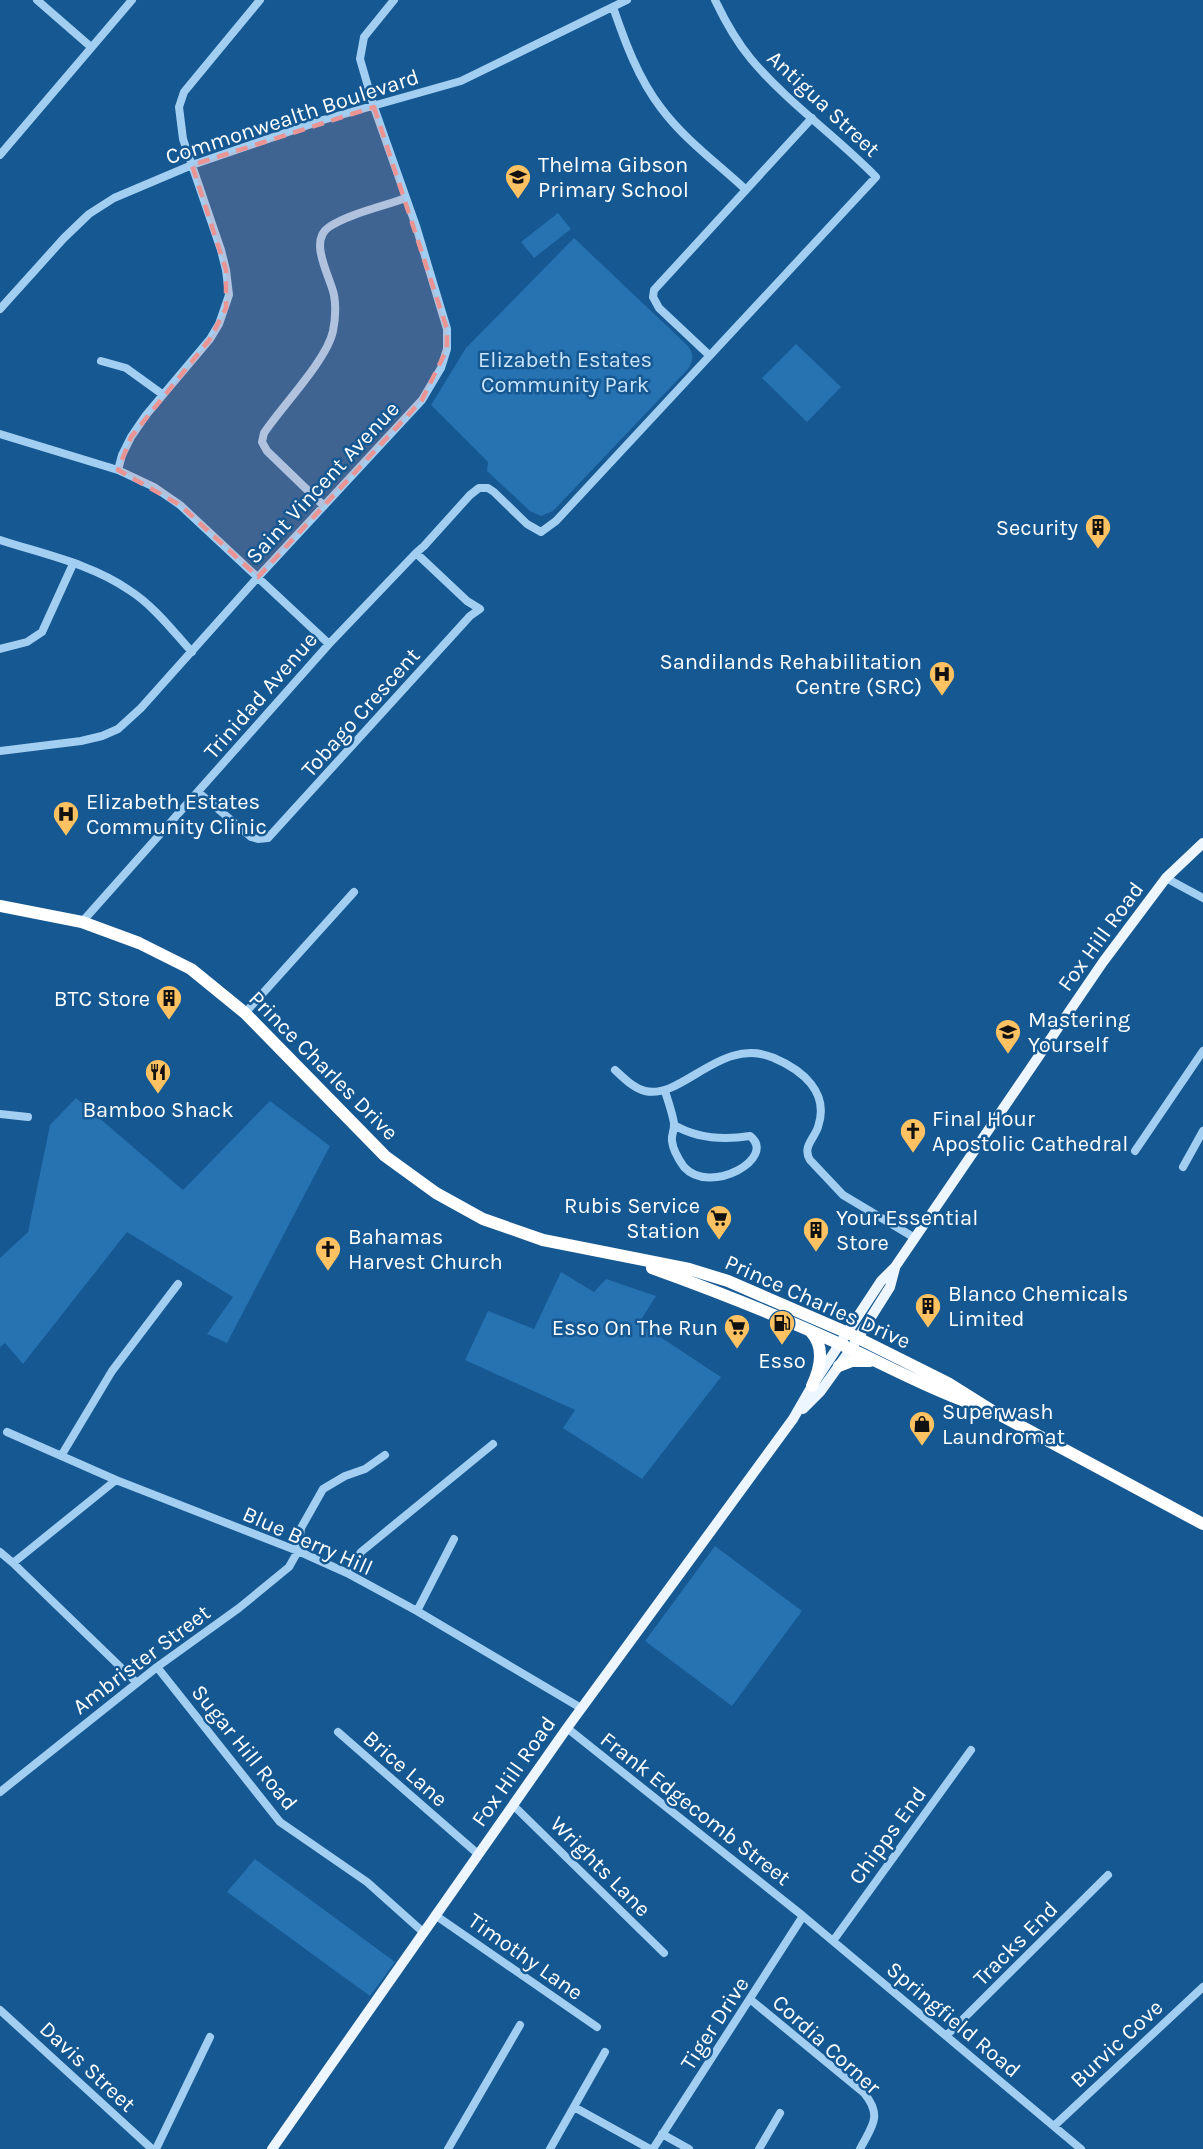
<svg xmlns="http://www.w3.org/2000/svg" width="1203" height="2149" font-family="Karla,sans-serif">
	<rect width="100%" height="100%" fill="#155892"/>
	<path fill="#2772b1" d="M558,213L571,229L534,258L521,242Z
		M574,238L687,345C694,353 694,360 688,369L553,511L541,516L530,511L487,471L488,462L431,405L466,348Z
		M796,344L841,387L807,422L762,378Z
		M76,1098L183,1190L270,1101L330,1146L227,1343L207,1334L233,1297L127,1232L23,1364L5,1343L0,1347V1258L28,1232L50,1125Z
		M561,1272L594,1292L606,1279L656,1296L639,1323L721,1377L642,1479L563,1428L575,1410L465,1360L488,1311L534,1329Z
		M715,1546L802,1611L732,1706L645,1641Z
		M255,1859L395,1962L370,1996L227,1892Z"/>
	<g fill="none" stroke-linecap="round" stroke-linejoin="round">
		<path stroke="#a2cef1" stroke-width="8" d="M37,0L91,47
			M613,7C625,42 638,78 661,108C684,139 717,163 745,189
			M0,155L132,0
			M0,309L64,238L89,214L114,198L192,165L323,120L461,81L627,0
			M709,355L659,308L653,297L654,290L812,118
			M101,361L126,368L162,394
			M0,434L118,470L154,487L180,505L329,644
			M118,470L122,455L131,437L146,415L210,339L219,324L229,295L226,270L221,250L183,139L179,107L184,92L260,0
			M324,506L267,451L262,442L264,433C281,407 327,360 333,331C335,321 336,306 334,295C330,276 308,241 329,227C348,214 384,206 406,198
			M0,540C43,554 92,564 129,590C154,606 172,630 192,652
			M0,649L27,642L42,632L73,564
			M0,751L81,741L102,736L118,729L141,708L258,577L422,400L441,368L447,349V329L416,226L374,107L360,59L364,37L394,0
			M198,792L251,837L258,839L268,838L470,616L480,609L467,601L416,553
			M1166,878L1203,898
			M82,922L329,644L416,553L424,546L470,495L479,488H488L494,492L527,524L541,532L556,521L876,177C836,136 788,103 751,59C736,41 725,21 715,0
			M245,1013L354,892
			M615,1070C624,1078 633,1088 645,1091C683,1100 721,1035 774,1058C802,1070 830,1092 818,1127C814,1139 802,1147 810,1160L843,1195L915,1238
			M665,1091C668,1101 672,1112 674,1123C675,1129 671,1135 672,1141C673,1150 679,1160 684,1167C710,1196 778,1158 750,1136C724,1140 696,1138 674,1125
			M0,1114L28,1117
			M1135,1151L1203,1051
			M1183,1167L1203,1131
			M7,1432L116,1480L298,1551L347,1573L417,1611L581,1708
			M61,1456L112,1371L178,1284
			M116,1480L13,1563L137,1683
			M0,1552L13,1563
			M347,1573L361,1552L493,1444
			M417,1611L454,1539
			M157,1667L280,1822L367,1882L423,1932
			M567,1728L803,1916L1081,2149
			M338,1732L478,1854
			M0,1792L157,1667L239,1608L289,1567L298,1551L301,1528L323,1489L345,1476L365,1469L385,1455
			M513,1805L664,1953
			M435,1915L597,2027
			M833,1941L971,1750
			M751,2000L864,2093C883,2116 872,2126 860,2149
			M0,2010L152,2149
			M946,2036L1108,1875
			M574,2107L650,2149
			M1054,2126L1203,1987
			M662,2134L689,2149
			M156,2149L210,2037
			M448,2149L520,2025
			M550,2149L605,2052
			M653,2149L803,1916
			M759,2149L780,2113"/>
		<path stroke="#edf6ff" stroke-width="10" d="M803,1409L820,1392L851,1349L890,1287L895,1268
			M272,2149L567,1728L793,1419L812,1386L881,1281L895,1267L1103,962L1166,878L1203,843"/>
		<path stroke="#fff" stroke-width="12" d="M0,906L82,922L139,943L191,969L245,1013L385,1156L436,1193L483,1219L543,1240L689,1269L728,1281L848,1333L948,1383L991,1410L1203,1524
			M652,1268C716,1291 779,1316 840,1344C884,1364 925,1387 970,1403
			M811,1332C826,1348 820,1369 812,1386
			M839,1366L852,1361H870"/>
	</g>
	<path fill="#ea9494" fill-opacity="0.2" stroke="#ea9494" stroke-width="4.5" stroke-dasharray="12 8" stroke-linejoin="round" d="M374,107L447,329V349L422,400L258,577L180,505L118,470L131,437L210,339L226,308V270L192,165Z"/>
	<defs>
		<g id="school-pin" transform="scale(1.35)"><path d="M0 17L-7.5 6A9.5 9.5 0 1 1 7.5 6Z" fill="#ffc263" stroke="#155892"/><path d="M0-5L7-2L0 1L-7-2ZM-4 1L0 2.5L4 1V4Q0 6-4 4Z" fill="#111"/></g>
		<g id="building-pin" transform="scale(1.35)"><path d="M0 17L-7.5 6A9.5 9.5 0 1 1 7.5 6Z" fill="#ffc263" stroke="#155892"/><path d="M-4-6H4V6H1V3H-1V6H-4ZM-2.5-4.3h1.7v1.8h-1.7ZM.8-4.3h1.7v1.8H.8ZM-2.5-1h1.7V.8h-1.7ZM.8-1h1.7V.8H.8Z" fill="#111"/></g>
		<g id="hospital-pin" transform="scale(1.35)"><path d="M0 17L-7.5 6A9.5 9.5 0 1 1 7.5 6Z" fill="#ffc263" stroke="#155892"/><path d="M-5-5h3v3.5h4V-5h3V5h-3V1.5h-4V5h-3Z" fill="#111"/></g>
		<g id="restaurant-pin" transform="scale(1.35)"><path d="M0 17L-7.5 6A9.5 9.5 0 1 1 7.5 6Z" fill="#ffc263" stroke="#155892"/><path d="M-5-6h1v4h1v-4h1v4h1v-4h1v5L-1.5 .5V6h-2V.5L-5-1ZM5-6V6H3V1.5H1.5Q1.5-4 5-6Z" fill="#111"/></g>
		<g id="church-pin" transform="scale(1.35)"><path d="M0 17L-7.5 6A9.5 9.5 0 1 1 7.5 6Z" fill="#ffc263" stroke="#155892"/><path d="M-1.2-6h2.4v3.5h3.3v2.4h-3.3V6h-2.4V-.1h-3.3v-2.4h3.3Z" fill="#111"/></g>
		<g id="supermarket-pin" transform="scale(1.35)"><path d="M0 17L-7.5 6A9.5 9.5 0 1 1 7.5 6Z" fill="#ffc263" stroke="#155892"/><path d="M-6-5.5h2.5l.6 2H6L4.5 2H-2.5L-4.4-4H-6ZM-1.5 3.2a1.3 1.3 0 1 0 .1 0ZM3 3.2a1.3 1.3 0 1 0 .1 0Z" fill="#111"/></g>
		<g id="fuel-pin" transform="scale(1.35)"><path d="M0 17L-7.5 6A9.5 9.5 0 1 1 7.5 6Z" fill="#ffc263" stroke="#155892"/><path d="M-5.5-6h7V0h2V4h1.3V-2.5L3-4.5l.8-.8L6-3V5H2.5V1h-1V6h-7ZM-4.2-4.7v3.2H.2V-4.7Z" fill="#111"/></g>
		<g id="shop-pin" transform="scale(1.35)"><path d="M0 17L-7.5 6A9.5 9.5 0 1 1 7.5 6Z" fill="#ffc263" stroke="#155892"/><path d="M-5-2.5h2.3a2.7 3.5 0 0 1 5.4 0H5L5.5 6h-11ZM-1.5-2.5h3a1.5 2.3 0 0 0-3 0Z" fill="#111"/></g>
	</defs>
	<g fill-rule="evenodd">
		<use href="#school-pin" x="518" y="177"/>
		<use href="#building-pin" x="1098" y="527"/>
		<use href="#hospital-pin" x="942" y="674"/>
		<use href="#hospital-pin" x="66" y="814"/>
		<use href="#building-pin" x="169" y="998"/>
		<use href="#school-pin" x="1008" y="1032"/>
		<use href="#restaurant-pin" x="158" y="1072"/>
		<use href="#church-pin" x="913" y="1131"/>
		<use href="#supermarket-pin" x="719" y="1218"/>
		<use href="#building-pin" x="816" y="1230"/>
		<use href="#church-pin" x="328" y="1249"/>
		<use href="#building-pin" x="928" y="1306"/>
		<use href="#fuel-pin" x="782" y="1323"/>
		<use href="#supermarket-pin" x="737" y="1327"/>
		<use href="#shop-pin" x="922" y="1424"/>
	</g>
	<g text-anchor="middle" stroke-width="5" stroke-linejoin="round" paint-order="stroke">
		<g font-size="22" fill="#fff" stroke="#155892">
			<text transform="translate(824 103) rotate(43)" y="8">Antigua Street</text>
			<text transform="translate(292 116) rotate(-18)" y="8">Commonwealth Boulevard</text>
			<text transform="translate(322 482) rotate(-47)" y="8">Saint Vincent Avenue</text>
			<text transform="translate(260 695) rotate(-49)" y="8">Trinidad Avenue</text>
			<text transform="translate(360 712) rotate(-48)" y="8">Tobago Crescent</text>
			<text transform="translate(1100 936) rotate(-54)" y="8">Fox Hill Road</text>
			<text transform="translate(324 1065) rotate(45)" y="8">Prince Charles Drive</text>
			<text transform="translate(818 1301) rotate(24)" y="8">Prince Charles Drive</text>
			<text transform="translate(308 1540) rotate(24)" y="8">Blue Berry Hill</text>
			<text transform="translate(141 1659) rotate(-37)" y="8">Ambrister Street</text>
			<text transform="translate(245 1747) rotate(51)" y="8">Sugar Hill Road</text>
			<text transform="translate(406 1768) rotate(41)" y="8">Brice Lane</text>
			<text transform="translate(513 1771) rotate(-55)" y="8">Fox Hill Road</text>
			<text transform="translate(696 1808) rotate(38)" y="8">Frank Edgecomb Street</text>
			<text transform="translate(887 1835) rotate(-54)" y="8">Chipps End</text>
			<text transform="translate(601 1866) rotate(45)" y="8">Wrights Lane</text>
			<text transform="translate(1015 1943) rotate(-45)" y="8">Tracks End</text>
			<text transform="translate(526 1956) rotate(35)" y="8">Timothy Lane</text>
			<text transform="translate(954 2019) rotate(40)" y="8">Springfield Road</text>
			<text transform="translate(714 2023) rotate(-57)" y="8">Tiger Drive</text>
			<text transform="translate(1116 2043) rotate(-43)" y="8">Burvic Cove</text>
			<text transform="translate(827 2044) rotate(42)" y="8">Cordia Corner</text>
			<text transform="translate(88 2066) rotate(43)" y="8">Davis Street</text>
		</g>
		<g font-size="22" fill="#fff" stroke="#155892" text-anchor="start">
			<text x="538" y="172">Thelma Gibson<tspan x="538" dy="25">Primary School</tspan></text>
			<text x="1078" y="535" text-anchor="end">Security</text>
			<text x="922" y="669" text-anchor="end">Sandilands Rehabilitation<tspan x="922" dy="25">Centre (SRC)</tspan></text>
			<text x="86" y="809">Elizabeth Estates<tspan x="86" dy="25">Community Clinic</tspan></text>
			<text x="150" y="1006" text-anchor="end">BTC Store</text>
			<text x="1028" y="1027">Mastering<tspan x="1028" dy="25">Yourself</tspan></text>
			<text x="158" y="1117" text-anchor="middle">Bamboo Shack</text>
			<text x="932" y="1126">Final Hour<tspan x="932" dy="25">Apostolic Cathedral</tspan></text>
			<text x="700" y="1213" text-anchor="end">Rubis Service<tspan x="700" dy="25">Station</tspan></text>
			<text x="836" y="1225">Your Essential<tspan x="836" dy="25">Store</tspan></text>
			<text x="348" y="1244">Bahamas<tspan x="348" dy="25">Harvest Church</tspan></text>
			<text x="948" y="1301">Blanco Chemicals<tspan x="948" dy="25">Limited</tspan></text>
			<text x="718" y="1335" text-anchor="end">Esso On The Run</text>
			<text x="782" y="1368" text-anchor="middle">Esso</text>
			<text x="942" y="1419">Superwash<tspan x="942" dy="25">Laundromat</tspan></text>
		</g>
		<g font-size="22" fill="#cae5fc" stroke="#155892">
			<text x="565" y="367">Elizabeth Estates<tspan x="565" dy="25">Community Park</tspan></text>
		</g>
	</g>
</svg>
